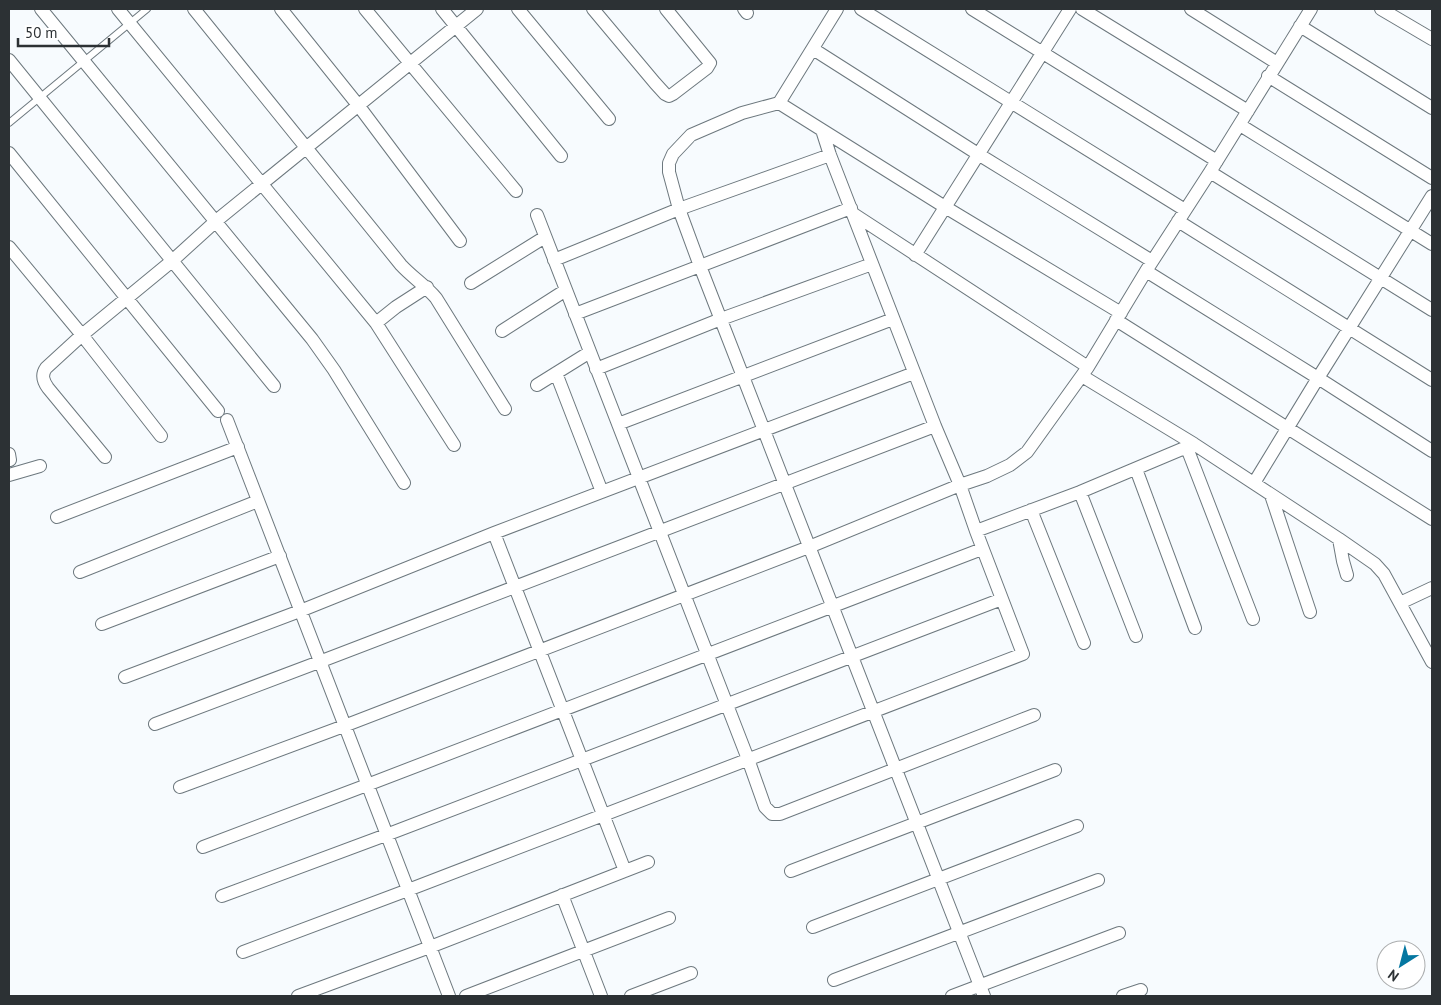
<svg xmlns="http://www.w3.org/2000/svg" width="1441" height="1005" font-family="'PT Sans',sans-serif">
	<rect width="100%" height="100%" fill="#f7fbfe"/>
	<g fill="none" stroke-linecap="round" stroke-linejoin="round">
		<g stroke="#6d787e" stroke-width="8">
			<path id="service" d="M9,123L147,9"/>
		</g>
		<g stroke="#6d787e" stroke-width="14">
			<path id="minor" d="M41,9L312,339L334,370L404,483
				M118,9L376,323L454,445
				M194,9L401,265C412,277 426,286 436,298L505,409
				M281,9L358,105L460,241
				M365,9L516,191
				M442,9L561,156
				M518,9L609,119
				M593,9L655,83L665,94L669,96L673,94L707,68L710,63L666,9
				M744,9L747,13
				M837,9L779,103L742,113L691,135L673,154L669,163V172L679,209L700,266L984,996
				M861,9L1185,210
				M972,9L1217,161
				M1082,9L1248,111
				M1191,9L1277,63
				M1381,9L1432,39
				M1300,26L1432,108
				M813,49L978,154L1152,261
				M9,60L274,386
				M1268,76L1432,178
				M779,103L945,207L1121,313
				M1240,125L1432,244
				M9,153L218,411
				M1210,172L1432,310
				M852,213L1088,367
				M537,215L748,759L765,807L772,814H780L1034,715
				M1178,221L1432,380
				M9,247L82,335L161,436
				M915,255L1070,9
				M554,260L679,209L830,155
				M1146,271L1318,378L1432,451
				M471,283L545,237
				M575,314L851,208
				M1116,320L1432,519
				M376,323L396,307L427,287
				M502,331L566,290
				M596,369L721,319L872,264
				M556,373L602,492
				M1082,376L1194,444L1339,539L1375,564L1384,574L1432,662
				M537,385L590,352
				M227,420L449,996
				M618,424L893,319
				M1187,448L1253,619
				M9,454L10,460
				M105,457L48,388C43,381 41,375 46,368L82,335L172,261L216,221L477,9
				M1136,469L1195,628
				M9,475L40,466
				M1254,483L1318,378L1432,196
				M1080,492L1136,636
				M1271,495L1310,612
				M1031,510L1084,643
				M57,517L238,447
				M976,531L1080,492L1194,444
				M494,533L625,871
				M1339,539L1343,561L1347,575
				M80,572L258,501
				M1400,603L1432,588
				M102,624L280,556
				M125,677L300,611L494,533L914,373
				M155,724L319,662L935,426
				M180,787L344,726L809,547L960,485L987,476L1010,465L1027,452L1088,367L1146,271L1210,172L1311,9
				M203,847L367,785L982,549
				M791,871L1055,770
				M562,895L601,996
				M222,896L386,835L1002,599
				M813,927L1077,826
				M243,952L408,890L1023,654L976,531L960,485L935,426L830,155L822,130
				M834,980L1098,880
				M298,996L430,947L648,862
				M466,996L669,918
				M631,996L691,973
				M952,996L1119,933
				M1123,996L1141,990"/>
		</g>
		<use href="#service" stroke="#fff" stroke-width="6"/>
		<use href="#minor" stroke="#fff" stroke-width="12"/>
	</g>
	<rect width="1441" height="1005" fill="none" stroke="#2c3134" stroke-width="20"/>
	<g transform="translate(1401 965) rotate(216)"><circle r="24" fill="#ffffff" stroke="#abadae"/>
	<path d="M0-4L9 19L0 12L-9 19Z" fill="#0577a1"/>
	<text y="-8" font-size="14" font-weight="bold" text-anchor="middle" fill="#2c3134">N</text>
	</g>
	<path d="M18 38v8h91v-8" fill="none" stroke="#2c3134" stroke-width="2.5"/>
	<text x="25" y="38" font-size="15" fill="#2c3134" stroke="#ffffff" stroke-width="4" paint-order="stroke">50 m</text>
</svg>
